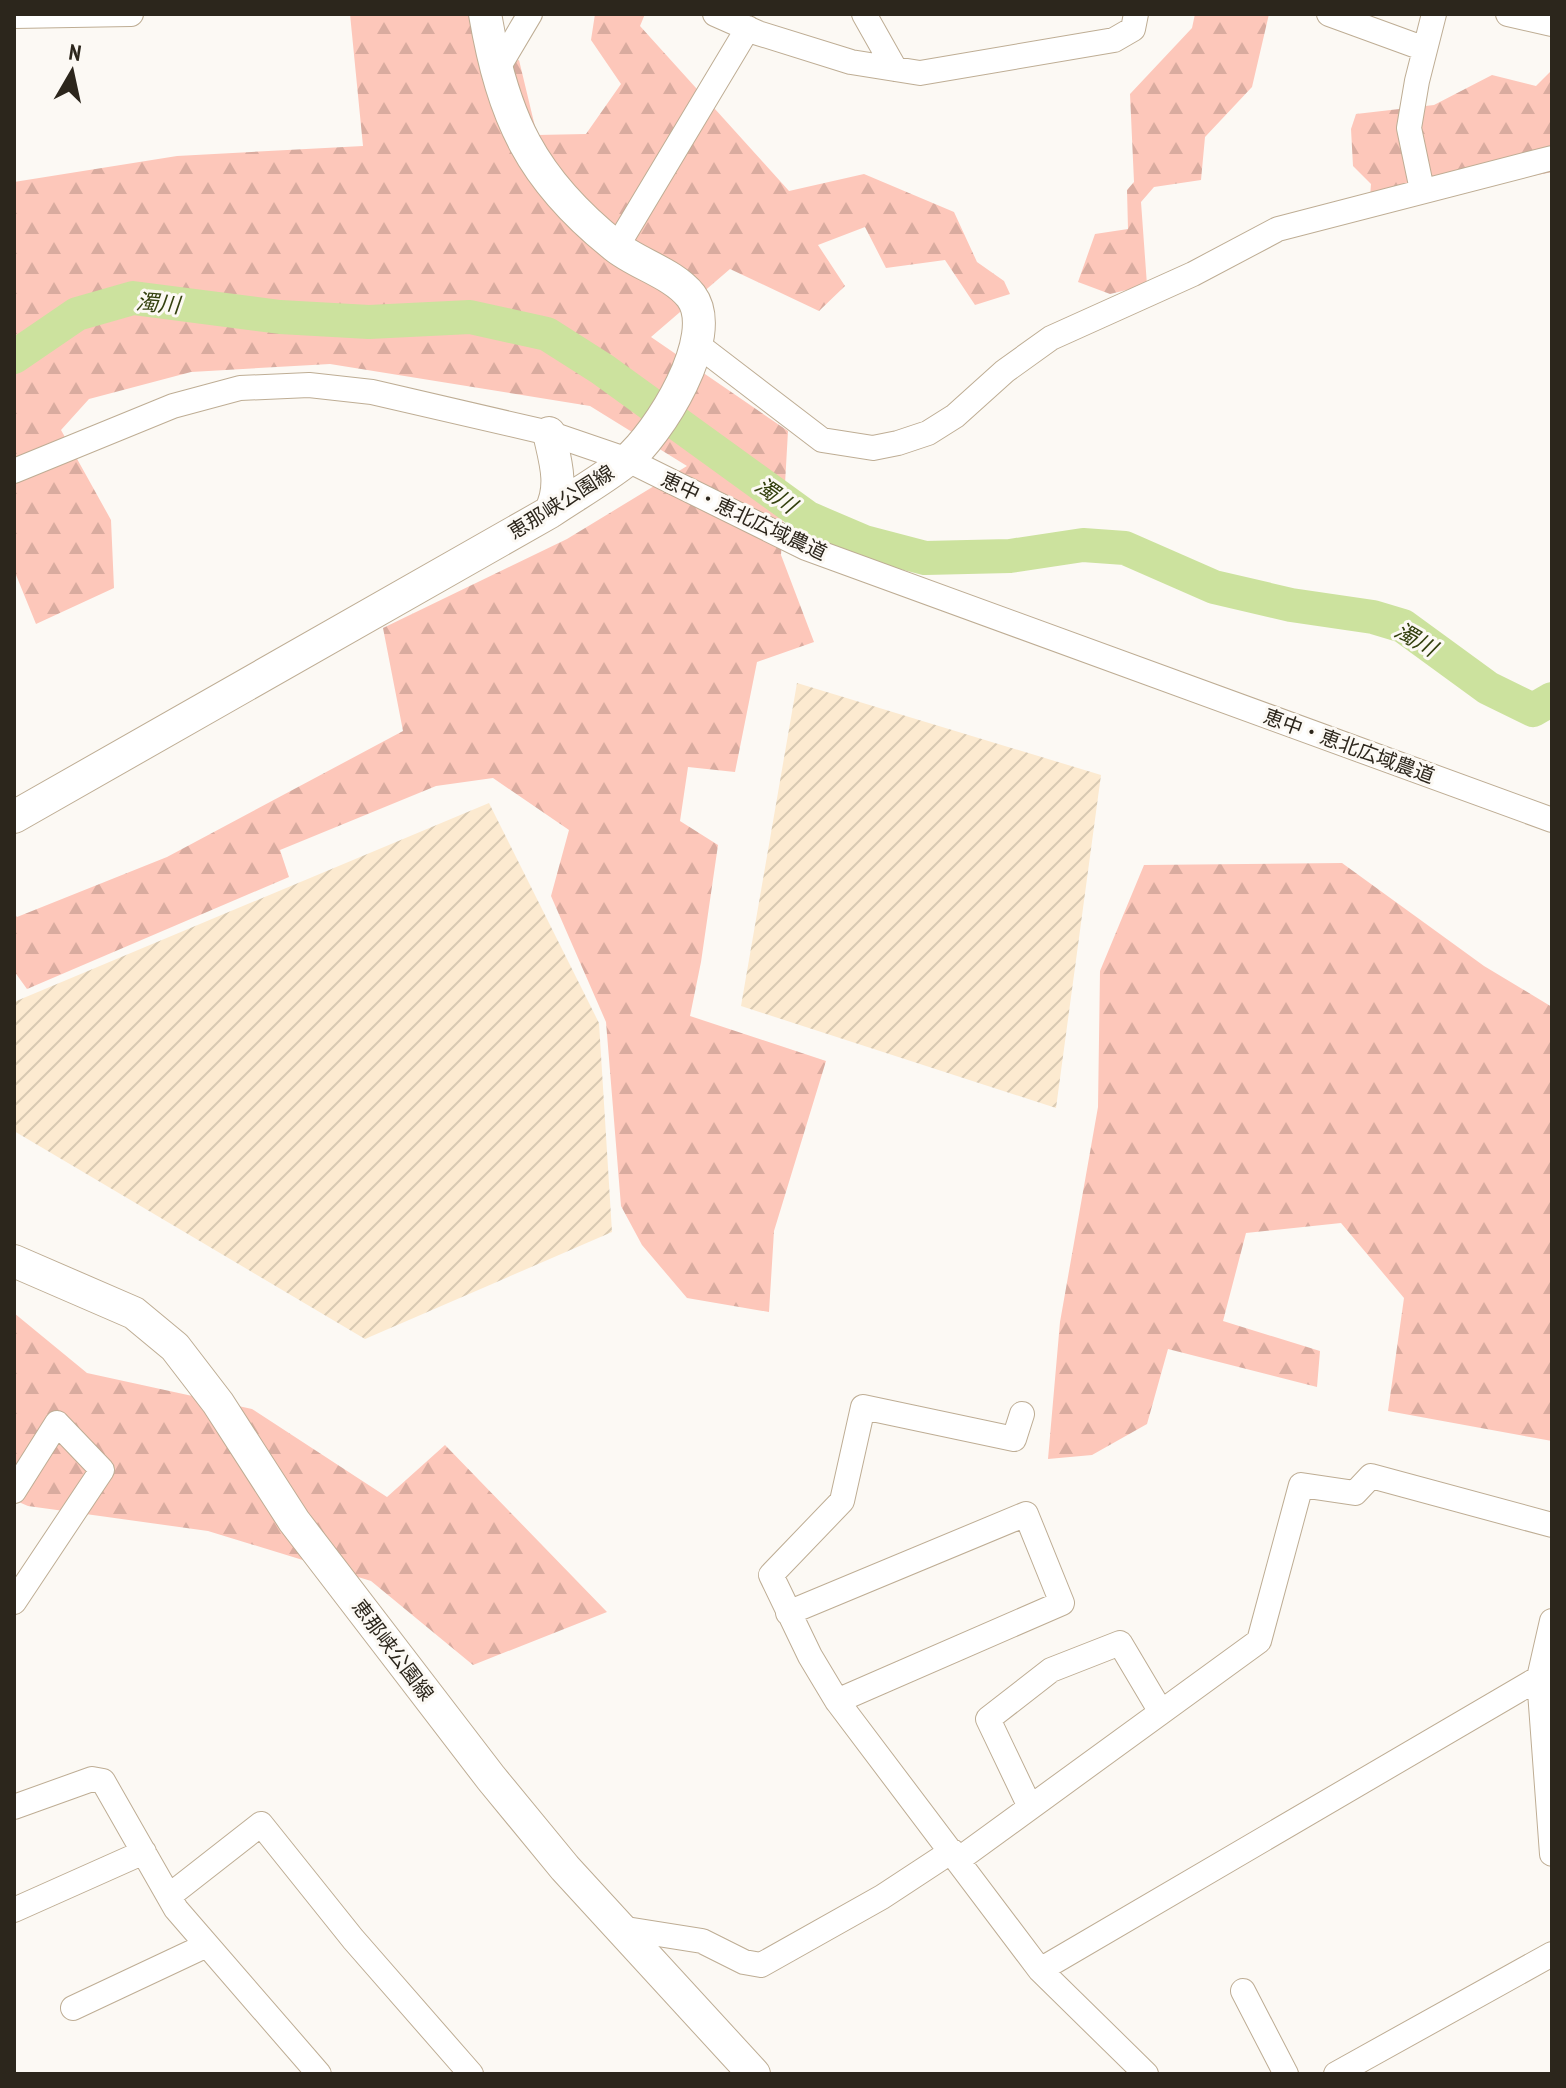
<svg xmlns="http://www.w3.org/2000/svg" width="1566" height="2088" font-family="'PT Sans Narrow','Noto Sans JP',sans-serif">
	<defs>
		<pattern id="industrial-furrows" width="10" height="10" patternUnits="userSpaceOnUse" patternTransform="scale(2)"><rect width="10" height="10" fill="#fcead0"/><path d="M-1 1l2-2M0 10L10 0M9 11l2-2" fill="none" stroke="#d8c9b2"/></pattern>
		<pattern id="forest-firs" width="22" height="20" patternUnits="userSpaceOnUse" patternTransform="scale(2)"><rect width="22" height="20" fill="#fdc7ba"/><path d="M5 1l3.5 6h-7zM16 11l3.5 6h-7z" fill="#d9ab9f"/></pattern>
	</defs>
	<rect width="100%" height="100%" fill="#fcf9f4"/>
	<path fill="url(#industrial-furrows)" d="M797,683L1101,775L1056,1108L741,1006Z
		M489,803L599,1023L612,1232L365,1339L14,1131V1002Z"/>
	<path fill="url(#forest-firs)" d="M350,14H469L489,69L519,60L537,135L586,134L621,84L591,40L595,14H645L640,26L789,191L864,174L954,212L977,262L1004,281L1010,294L975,305L945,260L886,268L865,227L818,245L845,286L819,311L730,269L651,337L788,431L781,555L814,642L757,662L735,772L688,767L680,821L718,845L701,962L690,1016L826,1061L774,1231L769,1312L687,1298L642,1245L621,1206L606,1022L551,896L569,830L493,778L436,786L280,850L289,877L27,989L14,971V913L17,917L167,857L403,731L383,628L567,539L687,466L590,406L330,364L191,372L89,399L61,430L111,520L114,588L36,624L14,570V182L177,156L363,146Z
		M1195,14H1269L1252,87L1205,137L1201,180L1154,187L1141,202L1147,285L1110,294L1078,282L1095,234L1128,229L1127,190L1134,182L1130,94L1192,28Z
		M1552,70V172L1369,210L1371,184L1353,166L1351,129L1356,114L1434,105L1492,75L1536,86Z
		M1342,863L1484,966L1552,1007V1441L1388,1411L1404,1298L1341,1223L1246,1233L1223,1321L1320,1351L1317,1387L1168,1349L1147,1424L1092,1455L1048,1459L1060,1322L1098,1107L1100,971L1144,865Z
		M14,1313L87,1373L252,1409L387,1497L445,1445L607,1612L473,1665L371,1581L208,1531L28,1506L14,1500Z"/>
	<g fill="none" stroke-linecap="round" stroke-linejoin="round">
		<path stroke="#cce29e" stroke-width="34" d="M14,357L77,314L133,298L280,317L369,322L470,317L547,334L602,369L808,518L864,542L925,558L1010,556L1083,545L1125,548L1214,587L1291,605L1373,617L1403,626L1488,688L1533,710L1552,699"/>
		<g stroke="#bead94" stroke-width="26">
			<path id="minor" d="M715,14L758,33L851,62L920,73L1114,40L1133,29L1136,14
				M864,14L895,69
				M1329,14L1425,49
				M1508,14L1552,24
				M14,16L131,14
				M495,73L530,14
				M1422,190L1409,128L1417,81L1434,14
				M616,248L748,28
				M698,345L822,440L873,448L898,443L928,433L955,416L1005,371L1051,338L1193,274L1278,229L1552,158
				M14,471L173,406L240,388L309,385L372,392L549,433L628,460L806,548L1552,820
				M1022,1414L1014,1439L863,1407L842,1501L771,1575L810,1656L837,1701L1040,1970L1146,2074
				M14,1491L57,1423L102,1470L14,1602
				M788,1613L1026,1514L1062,1603L837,1701
				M1552,1621L1539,1678L1552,1854
				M14,1807L92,1779L103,1781L176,1909L319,2074
				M1030,1807L988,1719L1051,1670L1120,1643L1161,1712
				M958,1860L1259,1641L1301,1485L1355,1493L1371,1476L1552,1525
				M169,1896L261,1824L353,1939L471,2074
				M14,1910L144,1852
				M620,1928L702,1941L744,1962L761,1965L882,1897L952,1851
				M1040,1970L1539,1678
				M1243,1991L1286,2074
				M73,2008L207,1945
				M1336,2074L1552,1954"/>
		</g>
		<g stroke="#bead94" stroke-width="34">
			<path id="major" d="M549,433C555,460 564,486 550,512
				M14,817L550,512C575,495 602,480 626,461C658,435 721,336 691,296C673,273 637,264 615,246C531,179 503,118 485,14
				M14,1261L134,1313L175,1347L218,1403L294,1521L491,1778L565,1868L754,2074"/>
		</g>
		<use href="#minor" stroke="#fff" stroke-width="24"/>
		<use href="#major" stroke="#fff" stroke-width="32"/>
	</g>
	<g text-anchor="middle" stroke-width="6" stroke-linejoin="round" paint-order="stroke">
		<g font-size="20" fill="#2c261c" stroke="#fcf9f4">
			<text transform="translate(561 502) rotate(-32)" y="7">恵那峡公園線</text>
			<text transform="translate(744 516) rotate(25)" y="7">恵中・恵北広域農道</text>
			<text transform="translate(1349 746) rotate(20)" y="7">恵中・恵北広域農道</text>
			<text transform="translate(393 1650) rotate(53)" y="7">恵那峡公園線</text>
		</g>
		<g font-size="22" font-style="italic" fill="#33400e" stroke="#fcf9f4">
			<text transform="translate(158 303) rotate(5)" y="8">濁川</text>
			<text transform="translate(776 495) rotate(35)" y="8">濁川</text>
			<text transform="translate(1416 639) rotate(30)" y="8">濁川</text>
		</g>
	</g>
	<rect width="1566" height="2088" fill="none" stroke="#2c261c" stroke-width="32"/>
	<g transform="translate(72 72) rotate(9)" stroke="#fcf9f4" stroke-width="6" paint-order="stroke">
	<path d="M0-6L14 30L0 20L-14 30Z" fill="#2c261c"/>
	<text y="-12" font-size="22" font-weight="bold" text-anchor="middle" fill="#2c261c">N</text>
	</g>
</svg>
